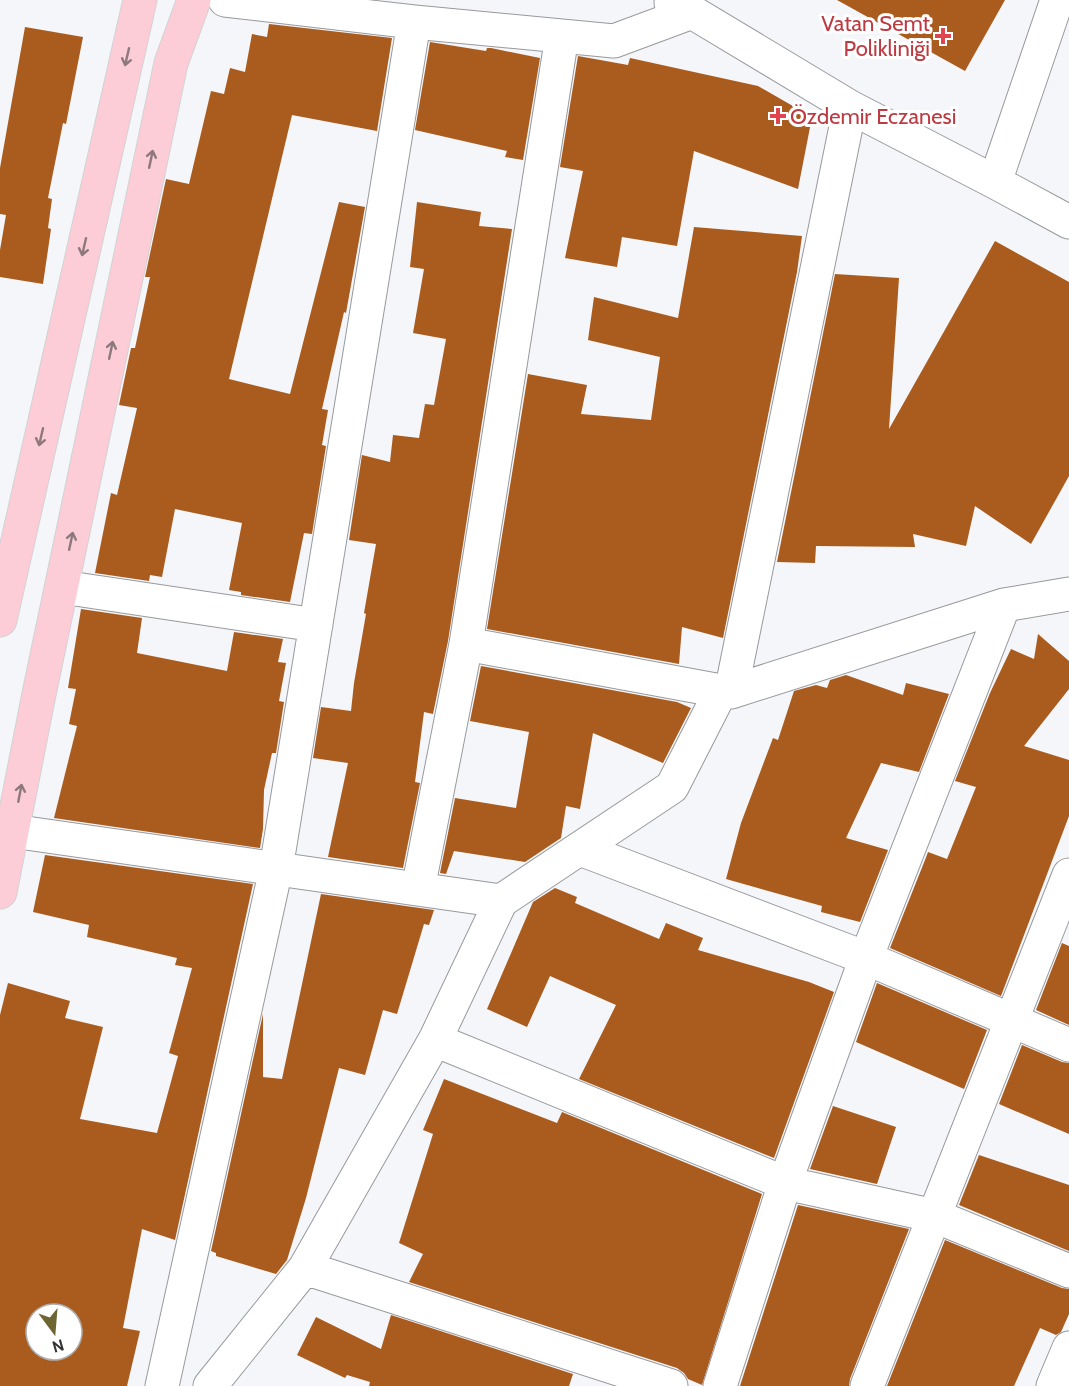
<svg xmlns="http://www.w3.org/2000/svg" width="1069" height="1386" font-family="Cabin,sans-serif">
	<rect width="100%" height="100%" fill="#f4f6f9"/>
	<path fill="#aa5b1e" fill-rule="evenodd" d="M837,0H1005L965,71Z
		M269,24L392,38L377,131L292,115L229,379L290,394L339,202L365,207L346,313L344,312L322,409L328,410L322,445L326,446L312,534L304,533L290,602L241,595V592L229,590L242,523L175,509L162,577L150,575L149,581L95,573L111,493L117,495L137,408L119,405L131,348H135L150,277H145L166,179L189,184L211,91L224,94L230,68L245,72L252,34L267,37Z
		M25,27L83,37L66,124L63,123L48,198L52,199L48,228L51,229L43,284L0,277V250L6,215L0,214V168Z
		M430,42L486,51L487,48H491L540,58L523,160L505,157L507,151L415,130Z
		M578,56L628,65L630,58L758,86L812,117L798,189L694,151L677,246L622,237L617,267L565,258L583,171L560,167Z
		M417,202L481,212L479,226L512,229L448,641L433,714L424,712L415,782L420,783L403,868L328,857L348,763L313,758L321,707L351,711L354,683L366,614L364,613L376,544L349,540L362,455L390,462L393,435L419,438L425,404L434,405L446,339L413,333L424,269L410,267Z
		M694,227L802,236L797,272L723,638L682,627L679,664L487,629L528,374L587,385L581,414L651,420L660,357L588,340L594,297L678,318Z
		M995,241L1069,282V476L1031,544L975,506L966,546L913,534L915,547L816,546L815,563L777,562L835,274L899,278L889,429Z
		M81,609L142,618L137,653L227,671L234,632L283,639L278,662L286,663L279,701L284,702L276,753H272L264,790L263,829L260,848L54,818L77,726L69,724L76,689L68,688Z
		M1038,634L1069,661V689L1024,746L1069,760V816L1001,996L890,948L925,860L928,852L947,859L976,787L955,781L990,693L1011,649L1034,659Z
		M481,666L677,702L691,708L663,763L593,733L580,809L566,806L561,838L525,862L454,851L446,874L440,873L455,798L516,808L529,732L470,721Z
		M846,675L903,695L906,683L949,694L919,772L881,763L846,838L888,850L860,922L821,912L822,906L726,879L741,823L773,738L778,740L794,691L816,685L827,688L830,680Z
		M45,855L253,884L175,1240L142,1229L123,1328L140,1331L127,1386H0V1015L8,983L70,1001L65,1018L103,1027L80,1119L157,1133L178,1056L169,1053L192,968L175,965L177,958L87,937L89,925L33,912ZM36,1314H72V1350H36Z
		M555,888L577,897L575,903L659,939L666,923L703,938L698,950L809,982L834,992L774,1158L579,1079L616,1005L550,976L527,1027L487,1009L533,902Z
		M321,894L434,910L429,925L424,924L397,1014L383,1010L365,1075L339,1068L306,1198L287,1260L276,1274L216,1256V1253L211,1251L263,1014V1077L282,1079Z
		M1062,943L1069,946V1025L1036,1010Z
		M877,983L987,1030L964,1089L856,1042Z
		M1022,1045L1062,1062L1069,1063V1134L999,1104Z
		M444,1079L557,1123L562,1112L762,1194L702,1385L688,1379L684,1373L677,1368L409,1282L423,1254L399,1243L433,1134L423,1130Z
		M833,1106L896,1127L877,1184L810,1169Z
		M979,1155L1069,1185V1251L959,1205Z
		M798,1205L909,1229L850,1379L849,1386H740Z
		M945,1240L1062,1288L1069,1289V1314L1061,1332L1056,1335L1040,1328L1014,1386H887Z
		M391,1315L573,1374L569,1386H369L370,1382L347,1375L345,1378L297,1355L316,1317L381,1349Z"/>
	<g fill="none" stroke-linecap="round" stroke-linejoin="round">
		<g stroke="#97999c" stroke-width="35">
			<path id="minor" d="M225,0L414,22L614,41L692,12
				M671,3L692,12L850,107L995,182L1069,222
				M995,182L1057,0
				M62,587L316,625
				M466,644L721,691
				M731,692L850,107
				M12,831L501,901
				M580,849L866,958L1069,1045
				M418,889L466,644L562,36
				M435,1040L785,1183L935,1216L1069,1271
				M305,1268L671,1386
				M162,1386L276,869L414,22
				M210,1386L305,1268L435,1040L501,901L672,787L721,691L731,692L1004,605L1069,594
				M720,1386L785,1183L866,958L1004,605
				M867,1386L1069,875
				M1053,1386L1069,1348"/>
		</g>
		<g stroke="#d2d2d3" stroke-width="35">
			<path id="major" d="M0,620L140,0
				M0,892L39,694L171,63L194,0"/>
		</g>
		<use href="#minor" stroke="#fff" stroke-width="33"/>
		<use href="#major" stroke="#fccdd7" stroke-width="33"/>
	</g>
	<defs><path id="oneway-shaft" d="M-6 0H5M1.5-3L5.5 0L1.5 3" fill="none" stroke-width="1.6" stroke-linecap="round" stroke-linejoin="round" transform="scale(1.5)"/></defs>
	<g stroke="#8d787e">
		<use href="#oneway-shaft" transform="translate(127 57) rotate(103)"/>
		<use href="#oneway-shaft" transform="translate(151 159) rotate(-78)"/>
		<use href="#oneway-shaft" transform="translate(84 247) rotate(103)"/>
		<use href="#oneway-shaft" transform="translate(111 350) rotate(-78)"/>
		<use href="#oneway-shaft" transform="translate(41 437) rotate(103)"/>
		<use href="#oneway-shaft" transform="translate(71 541) rotate(-78)"/>
		<use href="#oneway-shaft" transform="translate(20 793) rotate(-79)"/>
	</g>
	<g fill="#e0444e" stroke="#fff" stroke-width="2">
		<path d="M940 27h6v6h6v6h-6v6h-6v-6h-6v-6h6z"/>
		<path d="M775 107h6v6h6v6h-6v6h-6v-6h-6v-6h6z"/>
	</g>
	<g text-anchor="middle" stroke-width="6" stroke-linejoin="round" paint-order="stroke">
		<g font-size="22" fill="#be3a42" stroke="#fff" text-anchor="end">
			<text x="930" y="31">Vatan Semt<tspan x="930" dy="25">Polikliniği</tspan></text>
			<text x="790" y="124" text-anchor="start">Özdemir Eczanesi</text>
		</g>
	</g>
	<g transform="translate(54 1332) rotate(164)"><circle r="28" fill="#ffffff" stroke="#adadae" stroke-width="1.5"/>
	<path d="M0-4.5L10 22L0 15L-10 22Z" fill="#6d6532"/>
	<text y="-9" font-size="16" font-weight="bold" text-anchor="middle" fill="#333335">N</text>
	</g>
</svg>
